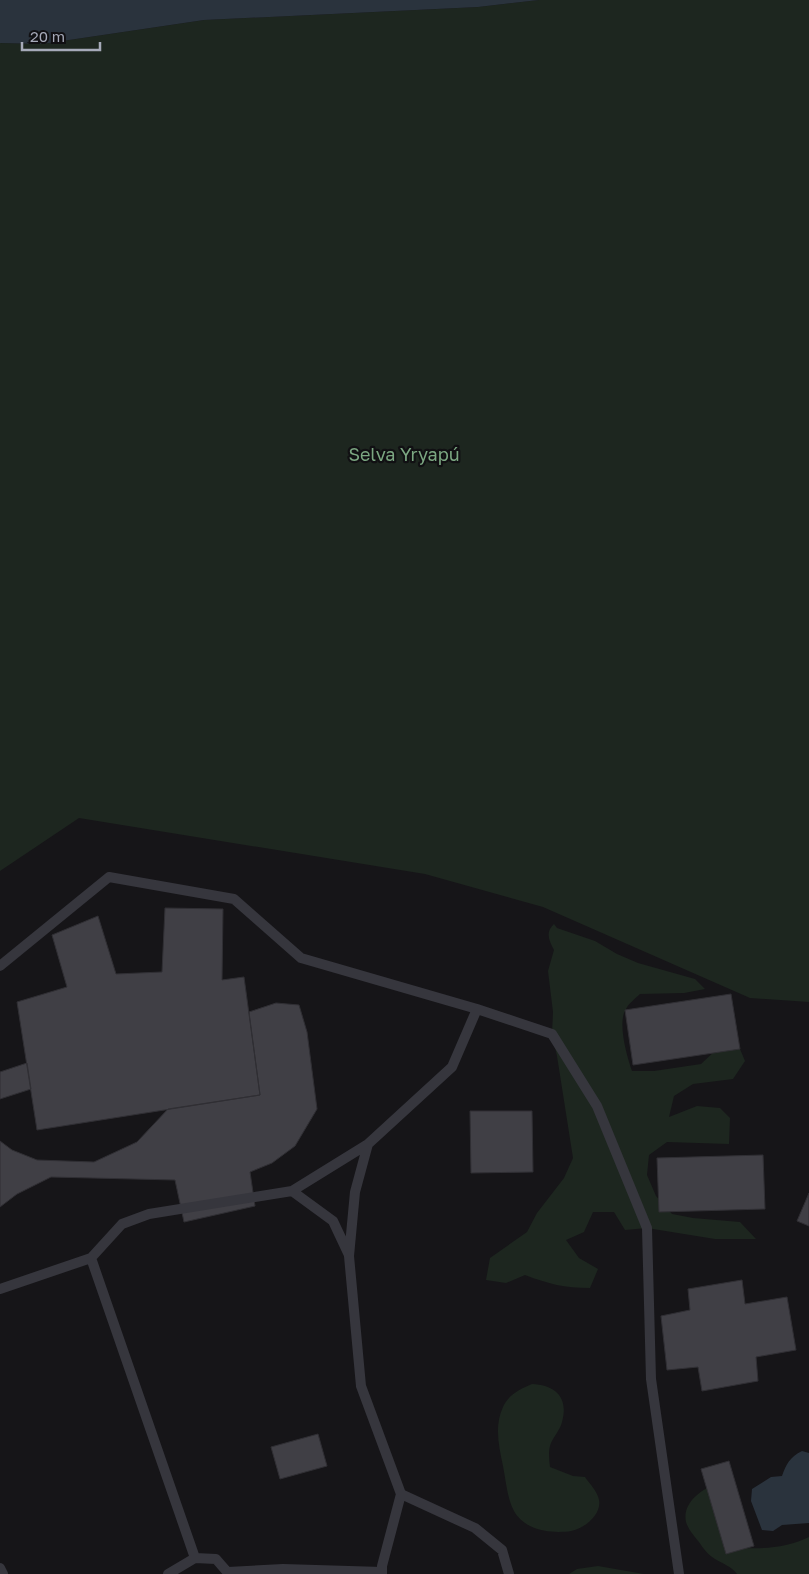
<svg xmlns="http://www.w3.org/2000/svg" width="809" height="1574" font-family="'Golos Text',sans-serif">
	<rect width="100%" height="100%" fill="#161518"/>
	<path fill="#1d261f" d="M539,0H809V1002L750,998L543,907L425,874L79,818L0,871V43L42,44L204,20L478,7Z
		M554,924L557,928L595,941L617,954L638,963L695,979L705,989L684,993L640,994C635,999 629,1003 626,1009C617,1022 627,1057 632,1071H654L701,1064L717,1049H740L745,1061L733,1079L693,1084L674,1096L669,1117L697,1106L720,1108L730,1118L729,1144L667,1142L649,1155L647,1175L656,1196L672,1214L693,1218L740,1222L756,1239H715L647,1228L625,1230L614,1212H593L584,1232L566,1240L579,1258L598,1269L590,1288C564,1288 549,1284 525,1275L506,1283L486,1280L490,1258L527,1232L537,1213L564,1178L573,1158L557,1056L552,1034L553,1012L548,971L554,950C549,941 545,932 554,924Z
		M532,1384C555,1385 569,1397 562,1422C560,1430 554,1436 551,1443C548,1450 549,1459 550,1467L573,1476L585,1477C589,1483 598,1492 599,1500C602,1514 584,1529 571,1531C559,1533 542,1532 530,1526C524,1523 517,1517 514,1511C507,1498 506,1481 503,1466C499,1447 494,1426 503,1407C508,1395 520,1389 532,1384Z
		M715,1484L745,1548C767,1549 789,1547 809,1537V1574H737C731,1566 723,1564 715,1559C708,1555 703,1548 699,1542C694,1536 688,1529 686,1522C682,1503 701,1490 715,1484Z
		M598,1566L644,1574H569L577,1569Z"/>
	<path fill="#2a333d" d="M0,0H539L478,7L204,20L42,44L0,43Z
		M802,1451L809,1453V1523L782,1525L773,1531L762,1530L751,1501L752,1489L771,1477L782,1476C786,1464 790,1457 802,1451Z"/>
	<path fill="#403f45" stroke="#302f34" d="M165,908L223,909L222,980L244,977L260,1095L37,1130L17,1002L67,987L52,935L98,916L116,974L162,972Z
		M731,994L740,1049L633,1065L625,1010Z
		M276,1003L299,1005L307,1032L317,1109L295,1146L272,1163L250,1172L255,1206L184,1222L175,1180L51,1177L17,1194L0,1207V1141L12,1150L37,1160L94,1162L137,1142L168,1109L260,1095L249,1012Z
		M27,1063L31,1089L0,1099V1072Z
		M470,1111H532L533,1172L471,1173Z
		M763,1155L765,1209L659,1212L657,1158Z
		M809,1193V1226L797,1221Z
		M742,1280L745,1304L787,1297L796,1350L756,1357L758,1381L702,1391L698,1367L667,1370L661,1316L690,1310L688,1289Z
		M318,1434L327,1466L280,1479L271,1447Z
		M729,1461L754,1546L726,1554L701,1469Z"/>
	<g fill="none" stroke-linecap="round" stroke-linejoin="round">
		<path stroke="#36363d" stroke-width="10" d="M0,966L109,877L234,899L301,958L477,1009L552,1034L597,1106L647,1228L651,1379L679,1574
			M292,1191L333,1221L349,1255
			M91,1258L122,1224L149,1214L292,1191L368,1144
			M0,1289L91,1258L195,1558
			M401,1494L475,1528L502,1550L509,1574
			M0,1568L3,1574
			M228,1572L283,1569L382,1572
			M168,1574L195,1558L216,1559L229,1574
			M382,1574V1566L401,1494L361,1386L349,1256L355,1192L368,1144L452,1067L477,1009"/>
	</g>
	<g text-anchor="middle" stroke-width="4.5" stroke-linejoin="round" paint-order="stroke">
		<g font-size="18" fill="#7ba681" stroke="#111013">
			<text x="404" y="461">Selva Yryapú</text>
		</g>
	</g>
	<path d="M22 42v8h78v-8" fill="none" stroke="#a6aab9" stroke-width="2.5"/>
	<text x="30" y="42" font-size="15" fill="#a6aab9" stroke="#111013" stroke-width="4" paint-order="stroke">20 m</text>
</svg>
